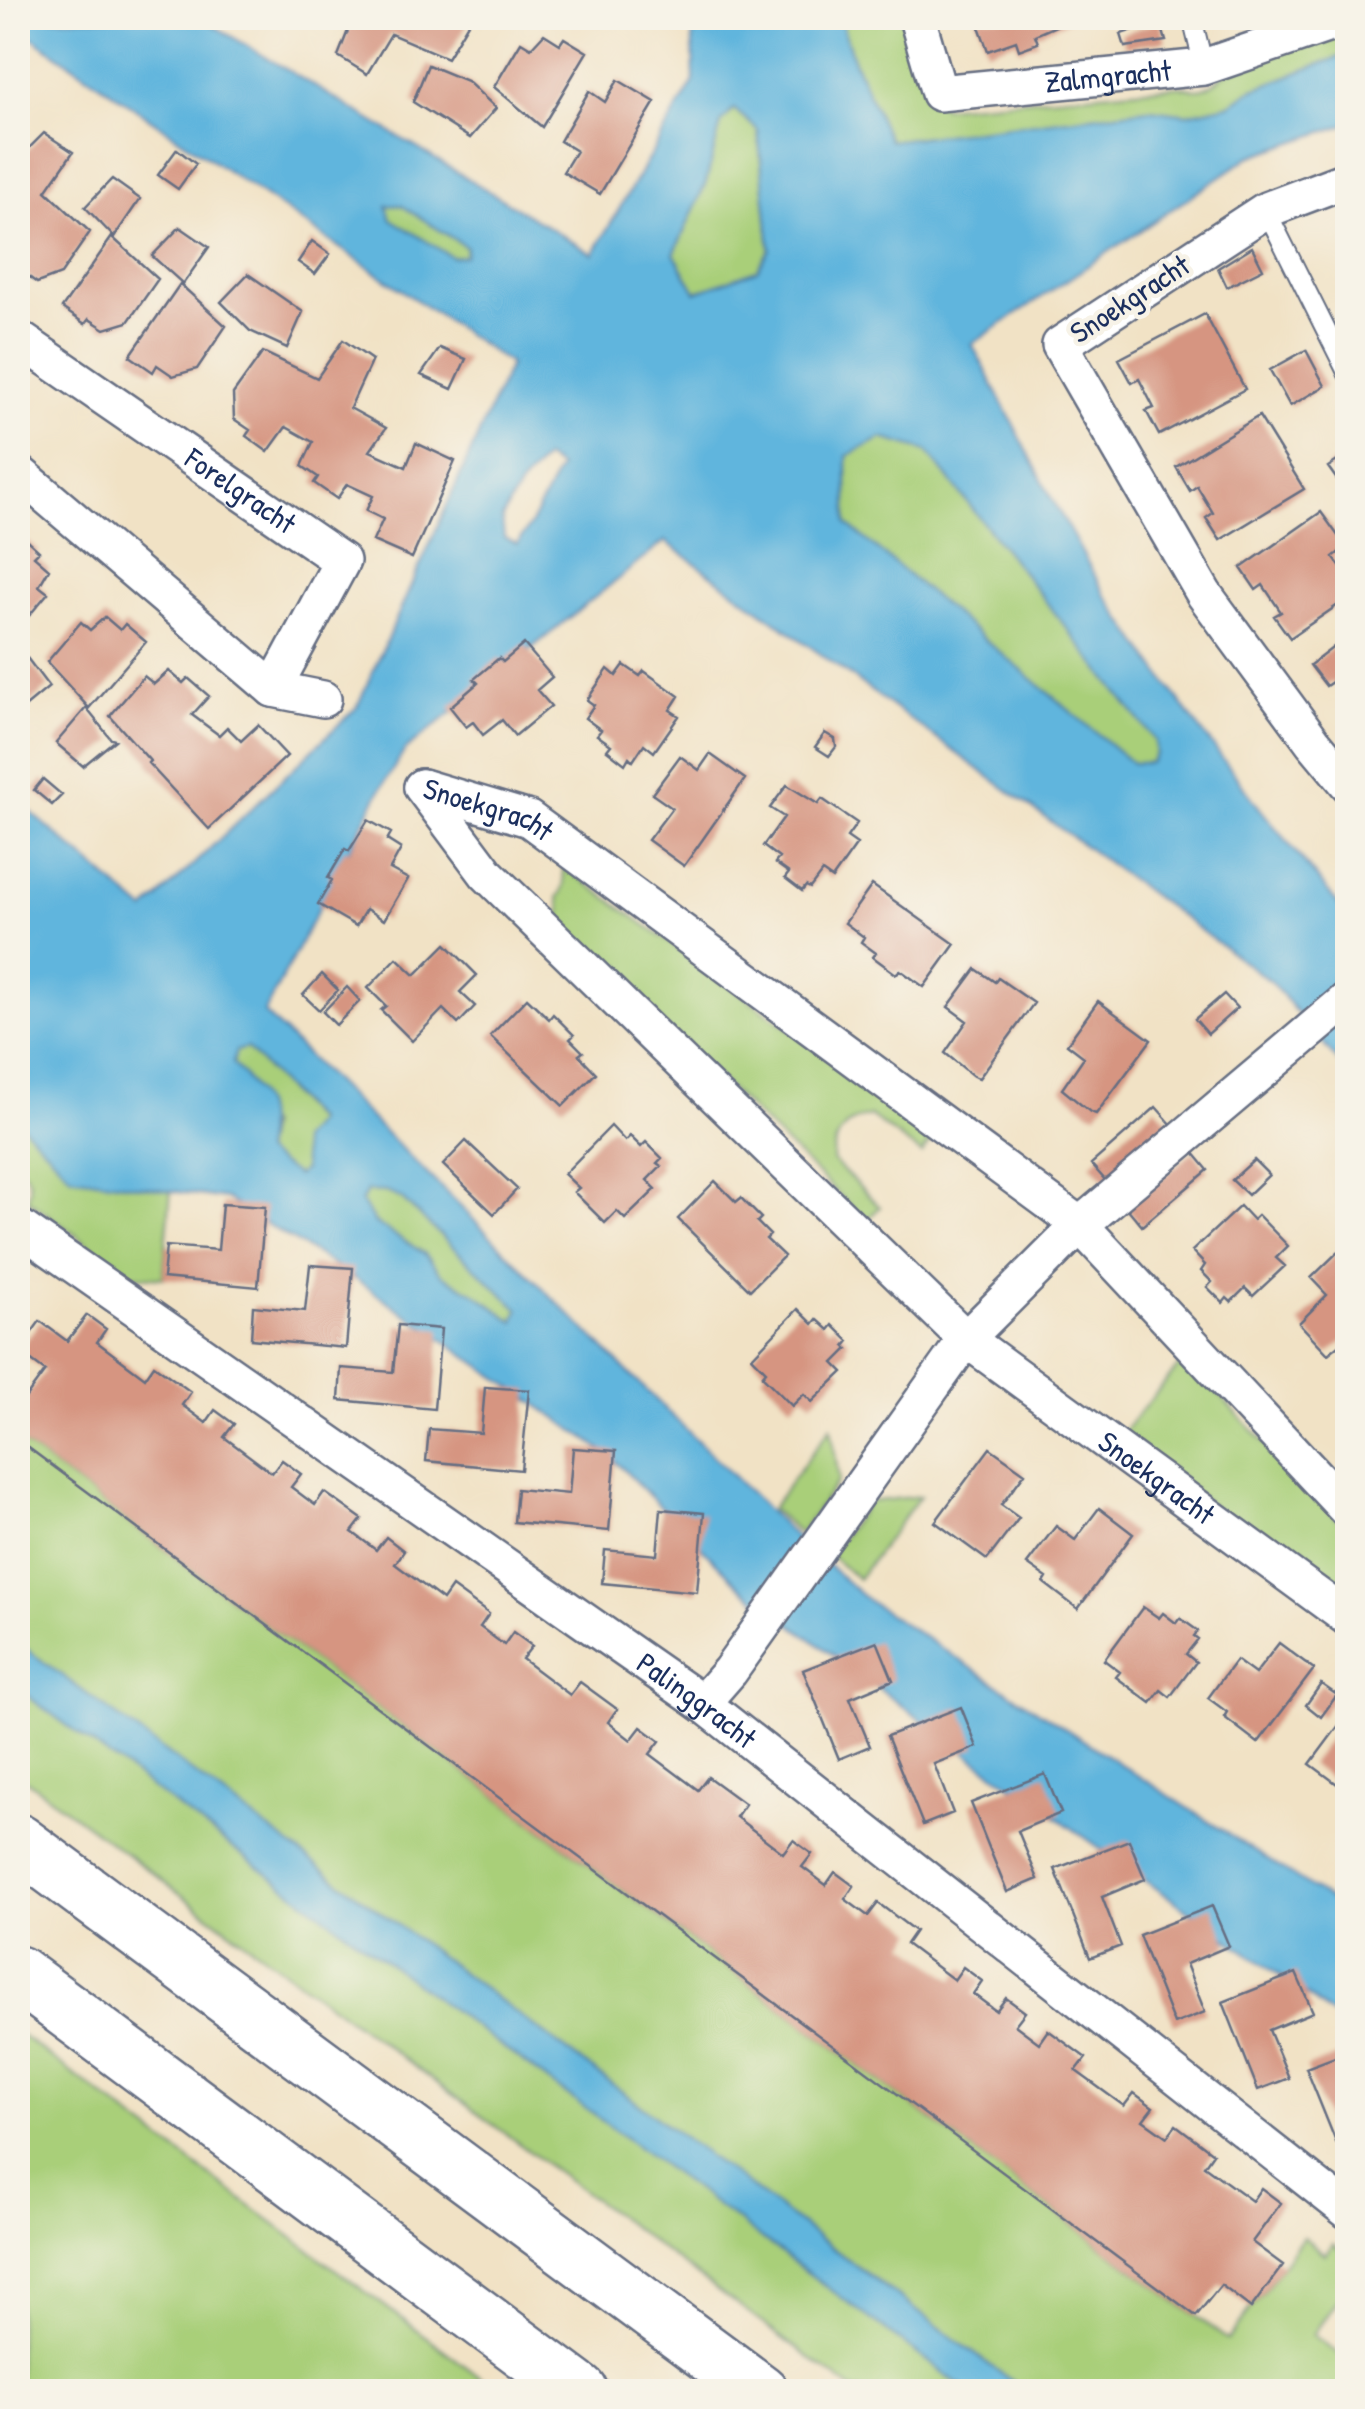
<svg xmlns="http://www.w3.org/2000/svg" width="1365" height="2409" font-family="'Patrick Hand',sans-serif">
	<rect width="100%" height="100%" fill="#f7f3e8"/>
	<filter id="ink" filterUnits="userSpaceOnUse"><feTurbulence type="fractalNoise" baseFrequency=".01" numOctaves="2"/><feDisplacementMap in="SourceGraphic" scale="20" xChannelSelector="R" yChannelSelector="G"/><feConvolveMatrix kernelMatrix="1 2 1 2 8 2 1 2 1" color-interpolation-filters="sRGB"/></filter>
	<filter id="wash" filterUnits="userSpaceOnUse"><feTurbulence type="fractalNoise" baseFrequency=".0048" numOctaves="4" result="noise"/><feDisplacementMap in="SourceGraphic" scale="40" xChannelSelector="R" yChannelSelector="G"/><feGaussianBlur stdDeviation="2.25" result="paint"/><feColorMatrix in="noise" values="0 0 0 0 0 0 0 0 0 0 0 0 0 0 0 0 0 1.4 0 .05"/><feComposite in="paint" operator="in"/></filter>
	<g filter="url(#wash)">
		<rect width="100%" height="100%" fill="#f1e2c5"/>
		<path fill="#a9cf79" stroke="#627f6c" stroke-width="2.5" d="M840,18H911L942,107L1180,86C1196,92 1211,89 1222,75L1347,19V54L1254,89L1228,105L1188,114L1149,109L889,141L853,59Z
			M734,109L758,130L770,249L757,270L696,292L674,254L706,182L721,122Z
			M401,205L466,247L465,256L452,257L390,219L387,206Z
			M882,438L927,451L1155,740L1156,754L1150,763H1132L847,524V456Z
			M563,866L936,1134L922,1154L870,1116C845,1121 833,1135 833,1161L880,1207L866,1221L554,920L559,917L561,910L558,896L561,894L564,885Z
			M246,1047L316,1122L305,1170L297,1177L263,1152L268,1125L233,1063L235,1051Z
			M18,1121L71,1176L171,1190L163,1278L129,1275L27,1199C32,1186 30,1174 18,1168Z
			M367,1191L386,1192L401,1198L520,1310L514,1322L476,1294L441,1275L425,1254L375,1223L361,1202Z
			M1185,1359L1347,1529V1607L1119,1437Z
			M831,1427L839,1480L800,1533L771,1509Z
			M18,1440L1228,2340L1303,2237L1325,2254L1333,2244L1347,2255V2285L1313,2335L1347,2360V2391H1025L18,1643Z
			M920,1496L858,1579L829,1555L868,1502Z
			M18,1689L968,2391H854L18,1774Z
			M18,2033L499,2391H18Z"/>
		<path fill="#61b5dd" stroke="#3e729e" stroke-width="2.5" fill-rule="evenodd" d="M18,18H201L593,254L694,81L692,18H840L853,59L889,141L1149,109L1188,114L1228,105L1254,89L1347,54V124L1249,157L972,344L1051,497L1106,596L1182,705L1262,811L1347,915V1072L1270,981L665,541L405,750L382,787L264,1013L787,1529L867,1600L1347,1911V2027L1312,1999L958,1747L742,1588L608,1454L351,1276L226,1199L71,1176L18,1121V946L24,938L18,932V801L145,911L357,707L510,364L18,28ZM734,109L758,130L770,249L757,270L696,292L674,254L706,182L721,123ZM401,205L466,247L465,256L452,257L391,219L387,206ZM882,438L927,451L1155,740L1156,754L1150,763H1132L847,524V456ZM545,458L559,468L532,522L517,544L504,538L502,518L519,487ZM247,1048L316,1121L300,1141L304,1170L297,1176L263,1152C271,1104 263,1099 233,1063L236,1051ZM367,1191L386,1192L401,1198L519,1309L514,1322L476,1294L442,1275L425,1254L375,1223L361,1202Z
			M18,1643L991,2366L1025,2391H968L18,1689Z"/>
		<g id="blocks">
			<path fill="#d69581" d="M353,18H471L447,58L391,34L367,74L338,56Z
				M976,18H1074L1035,35L1038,43L1019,50L1016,41L988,51Z
				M1160,21L1166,41L1125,47L1121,34Z
				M544,34L560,44L564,38L587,52L542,127L494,87L521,42L531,48Z
				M428,65L467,81L496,108L470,138L413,102Z
				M618,80L655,102L600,194L563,172L576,151L560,141L589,91L605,102Z
				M44,133L73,152L46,191L90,232L61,274L37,283L21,271L18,276V159Z
				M177,149L196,164L178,189L158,175Z
				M112,179L140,199L114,237L85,207Z
				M180,227L209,247L183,284L152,256Z
				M112,237L158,279L128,322L105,329L89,319L85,324L62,308Z
				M312,241L330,254L315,274L298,262Z
				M1252,247L1263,269L1227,287L1218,268Z
				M248,274L303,312L287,348L250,331L221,302Z
				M180,284L226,326L197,369L173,376L157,365L153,372L130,356Z
				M1205,314L1245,389L1159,435L1146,411L1154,408L1139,379L1132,383L1119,359Z
				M343,340L372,360L350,408L386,428L370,451L406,467L416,443L455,461L412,558L373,541L383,519L366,511L373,496L347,484L337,499L314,483L318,477L302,466L313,442L286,427L268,452L246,436L250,430L234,419L233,394L263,352L317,378Z
				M440,348L466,359L452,389L421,375Z
				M1306,350L1325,386L1290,406L1270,370Z
				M1259,416L1304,489L1220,540L1206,518L1213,513L1197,486L1190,491L1176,467Z
				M1348,454V495L1328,467Z
				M1321,512L1346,547L1333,557L1345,573L1348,571V598L1290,638L1274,616L1281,612L1263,585L1256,590L1241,568Z
				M18,532L39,551L34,556L49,569L39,586L48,593L18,629Z
				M105,617L120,630L125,624L146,642L89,708L47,662L81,622L90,630Z
				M1348,636V702L1332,682L1326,686L1310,665Z
				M524,644L552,677L537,690L551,706L515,736L502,720L483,735L473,722L466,727L450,707L478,683L474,679L499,658L503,662Z
				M18,650L24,654L49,687L20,711L18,709Z
				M624,665L640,676L644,671L679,696L670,710L679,716L654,752L644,744L633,761L629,757L625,764L607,750L611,745L597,735L601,730L585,718L594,705L587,700L608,669L616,676Z
				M169,671L183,683L188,678L209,696L192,715L219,735L227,727L241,741L258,725L287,756L209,829L148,763L150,761L110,716L144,676L154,684Z
				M86,708L111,739L115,740L83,766L56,743Z
				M825,733L835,739L836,747L829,756L815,747Z
				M710,754L745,779L684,866L648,840L672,808L652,794L680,756L699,770Z
				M43,779L62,795L52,805L34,790Z
				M787,785L818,804L822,799L857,823L847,837L857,844L832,879L822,872L810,888L806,886L802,891L785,878L789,873L775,863L779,858L763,846L784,817L770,808Z
				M368,820L391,833L387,840L401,849L390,869L408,879L384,920L366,909L356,926L318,904L332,880L328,878L345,849L349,851Z
				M872,885L955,944L924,987L900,970L896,974L873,957L876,953L861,942L864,937L845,923Z
				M446,944L477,975L460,992L475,1006L458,1024L443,1009L412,1041L381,1010L386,1006L368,988L397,958L415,975Z
				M976,969L995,982L998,978L1034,1003L979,1078L973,1076L945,1053L967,1021L948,1007Z
				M322,974L338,990L319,1010L303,995Z
				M347,987L360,1001L336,1025L323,1012Z
				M1224,994L1237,1008L1208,1034L1195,1019Z
				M527,998L549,1019L553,1014L574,1035L570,1039L583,1052L579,1055L596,1073L563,1106L490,1036Z
				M1098,1001L1151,1040L1096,1114L1090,1112L1062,1089L1084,1057L1067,1044Z
				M1156,1107L1172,1125L1106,1181L1091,1164Z
				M611,1126L625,1141L630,1136L641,1147L646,1142L662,1158L657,1163L661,1166L647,1180L656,1189L625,1219L617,1211L605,1223L574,1192L579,1188L564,1174Z
				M466,1141L517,1189L494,1214L443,1165Z
				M1193,1152L1208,1170L1142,1226L1127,1208Z
				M1254,1160L1269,1175L1248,1195L1232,1180Z
				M715,1181L736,1202L741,1198L761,1218L757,1222L770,1235L766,1239L784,1256L750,1290L678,1219Z
				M222,1204L265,1207L258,1287L163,1278L166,1246L218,1250Z
				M1240,1206L1253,1220L1258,1215L1288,1246L1276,1258L1285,1266L1253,1296L1245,1288L1231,1302L1227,1298L1223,1303L1207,1287L1212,1282L1201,1271L1205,1265L1192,1251Z
				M1345,1245L1348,1248V1338L1328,1354L1299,1323L1327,1295L1311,1278Z
				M310,1265L353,1268L346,1348L251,1339L253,1306L305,1311Z
				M798,1309L813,1324L817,1319L829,1330L833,1325L849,1341L845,1346L848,1349L834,1363L843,1372L812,1402L804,1394L792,1406L762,1376L766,1371L752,1357Z
				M87,1315L106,1329L97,1342L145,1378L154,1365L191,1392L182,1405L206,1423L215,1410L234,1424L224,1437L272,1473L282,1460L301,1474L291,1487L315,1505L324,1492L362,1519L352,1532L376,1550L386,1537L404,1551L395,1564L443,1600L452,1587L489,1614L480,1627L504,1645L513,1632L532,1646L522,1659L570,1695L580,1682L617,1709L608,1722L631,1740L641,1727L660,1741L650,1754L698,1790L708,1777L745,1804L736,1817L783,1853L793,1840L812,1854L802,1867L826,1885L835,1872L854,1886L845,1899L868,1916L878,1903L915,1931L906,1944L954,1980L963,1967L982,1981L973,1994L996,2011L1006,1998L1025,2012L1015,2025L1039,2043L1048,2030L1086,2058L1076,2071L1124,2106L1134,2093L1153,2107L1143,2120L1167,2137L1176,2125L1213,2153L1204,2166L1252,2201L1261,2188L1281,2203L1252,2242L1283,2265L1251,2308L1221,2285L1196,2316L18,1440V1408L45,1371L18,1351L40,1321L67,1341Z
				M398,1325L441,1329L434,1409L339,1400L341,1368L393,1372Z
				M485,1387L529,1390L521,1470L426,1461L429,1429L481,1433Z
				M573,1448L616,1451L609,1531L514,1522L517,1489L569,1494Z
				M990,1448L1025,1473L1001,1505L1019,1518L987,1560L935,1522Z
				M1099,1508L1133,1534L1078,1609L1044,1583L1047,1578L1027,1564L1056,1526L1075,1540Z
				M661,1509L704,1513L697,1592L602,1583L605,1550L657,1555Z
				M1143,1607L1159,1618L1163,1613L1176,1623L1180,1618L1198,1631L1194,1636L1198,1639L1186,1654L1196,1662L1170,1697L1161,1690L1151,1703L1116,1677L1120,1672L1104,1660Z
				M877,1641L893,1680L850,1698L870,1746L839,1759L803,1670Z
				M1279,1643L1314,1669L1258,1743L1224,1717L1227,1712L1208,1698L1236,1660L1255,1674Z
				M1321,1684L1337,1695L1321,1717L1306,1705Z
				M961,1707L977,1747L934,1764L953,1813L923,1825L887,1736Z
				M1342,1721L1348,1726V1792L1310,1764Z
				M1045,1774L1061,1813L1018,1831L1038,1879L1007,1892L971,1803Z
				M1129,1840L1145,1879L1102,1897L1121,1946L1090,1958L1055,1869Z
				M1212,1906L1229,1946L1186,1964L1205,2012L1174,2024L1139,1935Z
				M1296,1973L1313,2012L1269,2030L1289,2078L1258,2090L1223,2002Z
				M1348,2052V2155L1342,2157L1306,2068Z"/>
		</g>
	</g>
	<g filter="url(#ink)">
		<use href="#blocks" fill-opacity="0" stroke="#666e82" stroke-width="2.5"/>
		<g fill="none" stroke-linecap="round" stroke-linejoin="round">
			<g stroke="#666e82" stroke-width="22">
				<path id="lane" d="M1192,18L1204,67
					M1266,210L1348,374"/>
			</g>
			<g stroke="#666e82" stroke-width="40">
				<g id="street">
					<path id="s1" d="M917,18L939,93L1204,67L1347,18"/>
					<path d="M1348,179L1266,210L1060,345L1204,594L1313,742L1348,784"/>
					<path id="s2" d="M18,338L342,561L273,689"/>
					<path d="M18,472L273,689L323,699"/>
					<path id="s3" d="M422,787L487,874L966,1339L1348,1618"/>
					<path id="s4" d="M422,787L529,819L1080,1225L1348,1511"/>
					<path id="s5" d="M18,1226L702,1703L1348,2211"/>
					<path d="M702,1703L730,1671L966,1339L1080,1225L1348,999"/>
				</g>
			</g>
			<g stroke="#666e82" stroke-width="60">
				<path id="highway" d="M18,1842L760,2392
					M18,1974L580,2392"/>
			</g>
			<use href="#lane" stroke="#fff" stroke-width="18"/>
			<use href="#street" stroke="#fff" stroke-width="35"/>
			<use href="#highway" stroke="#fff" stroke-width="55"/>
		</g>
	</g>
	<g text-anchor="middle" stroke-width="9" stroke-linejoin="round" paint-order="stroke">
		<g font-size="30" fill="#1b2f5e" stroke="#f7f3e8">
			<text dy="10" stroke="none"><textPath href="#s1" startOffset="248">Zalmgracht</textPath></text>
			<text transform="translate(1130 299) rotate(-33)" y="10">Snoekgracht</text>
			<text dy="10" stroke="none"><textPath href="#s2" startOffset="270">Forelgracht</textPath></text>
			<text dy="10" stroke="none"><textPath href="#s4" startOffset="70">Snoekgracht</textPath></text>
			<text dy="10" stroke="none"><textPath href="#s3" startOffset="1012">Snoekgracht</textPath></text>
			<text dy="10" stroke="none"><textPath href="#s5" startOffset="828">Palinggracht</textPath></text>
		</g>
	</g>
	<rect width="1365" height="2409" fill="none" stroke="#f7f3e8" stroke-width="60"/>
</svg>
